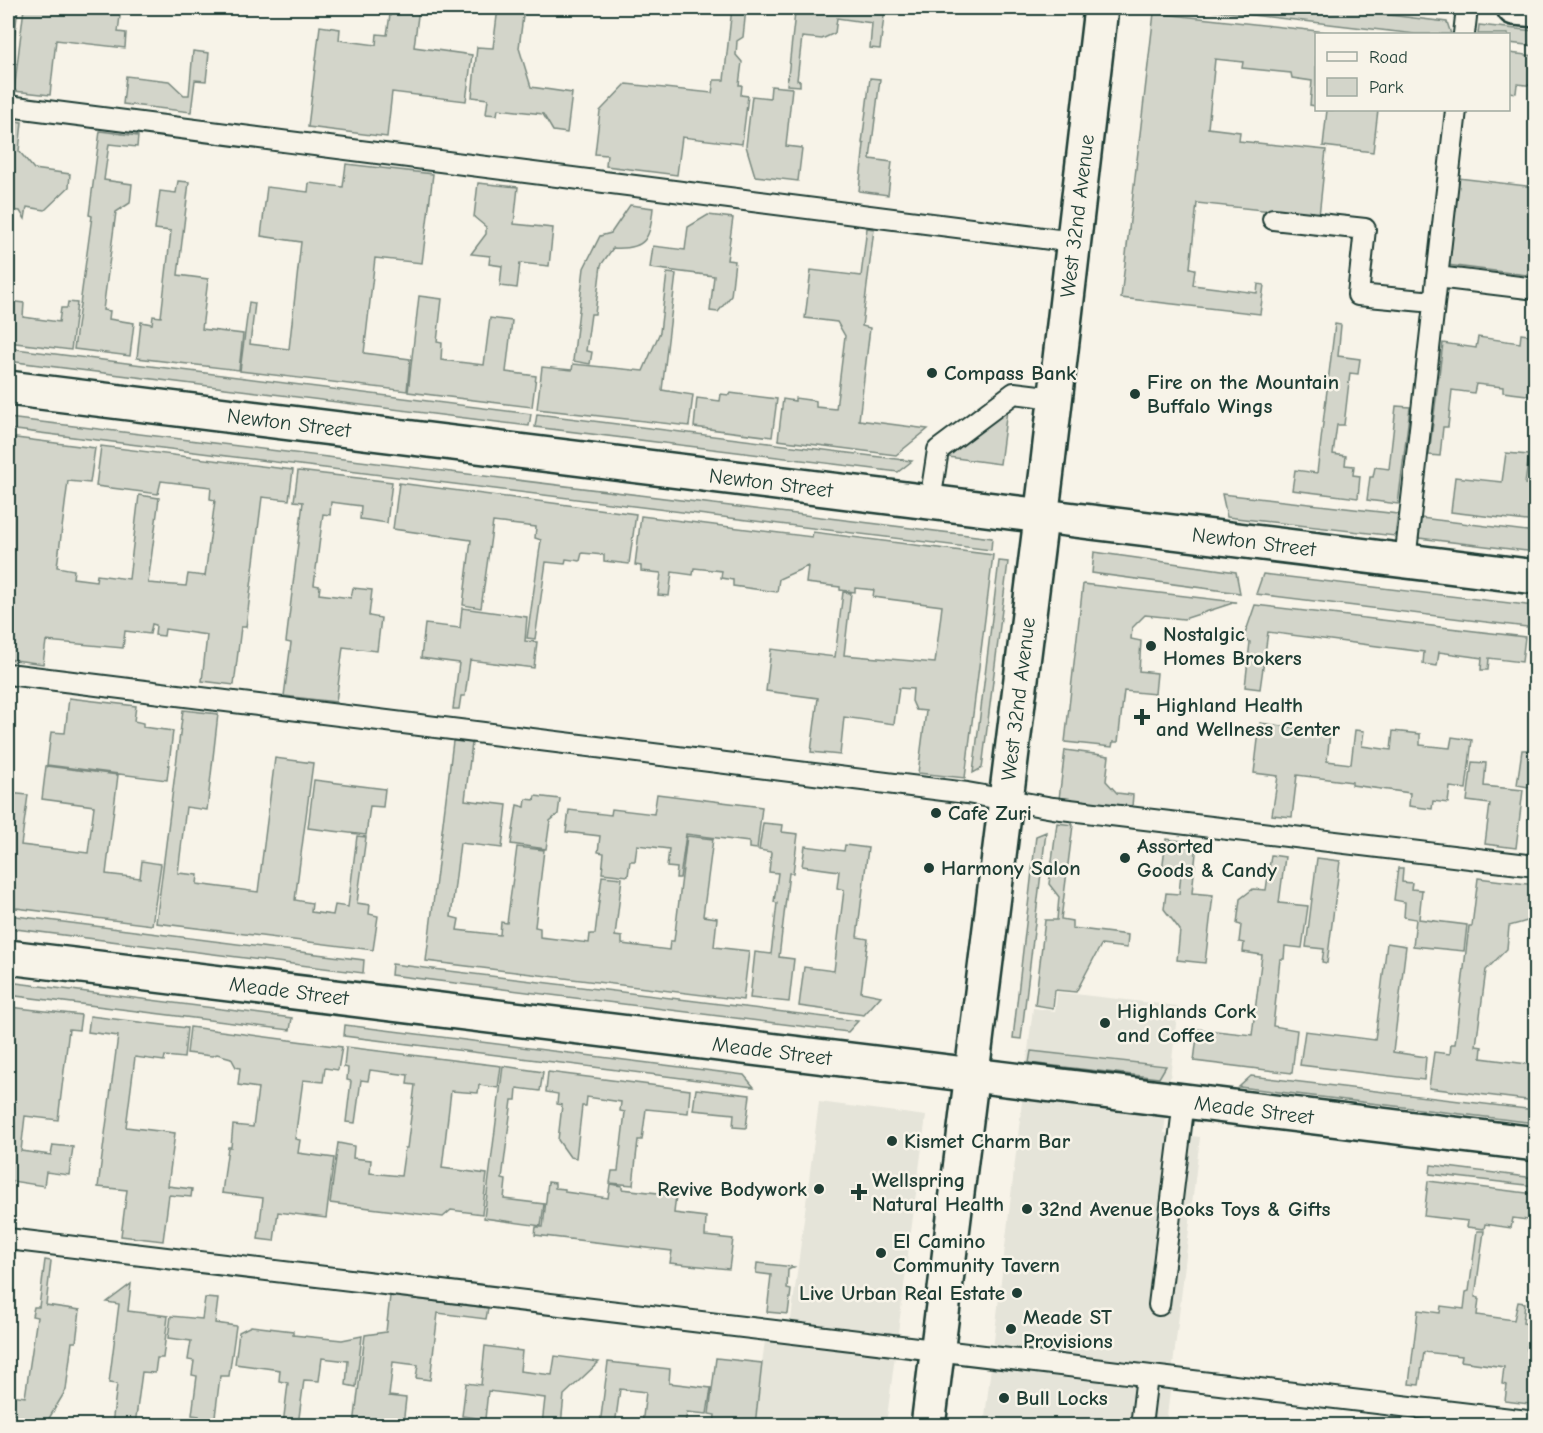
<svg xmlns="http://www.w3.org/2000/svg" width="1543" height="1433" font-family="'Comic Neue',sans-serif">
	<rect width="100%" height="100%" fill="#f7f3e8"/>
	<filter id="ink" filterUnits="userSpaceOnUse"><feTurbulence type="fractalNoise" baseFrequency=".0167" numOctaves="2"/><feDisplacementMap in="SourceGraphic" scale="12" xChannelSelector="R" yChannelSelector="G"/><feConvolveMatrix kernelMatrix="1 2 1 2 8 2 1 2 1" color-interpolation-filters="sRGB"/></filter>
	<g filter="url(#ink)">
		<path fill="#e5e4d9" d="M1057,992L1178,1006L1164,1133L1200,1137L1166,1425L984,1426L1033,1008L1055,1011Z
			M819,1102L926,1116L886,1425L754,1426L765,1340L788,1343Z"/>
		<path fill="#d3d5ca" stroke="#79897f" stroke-width="1.5" d="M8,8H18L8,91Z
			M24,8H121L118,32L126,33L125,48L56,40L50,95L14,91Z
			M391,8H419L414,47L472,55L466,101L392,92L387,137L308,127L320,26L340,29L339,40L376,45L377,34L387,35Z
			M498,8H524L519,48L531,87L572,93L567,133L553,131L543,114L498,109L497,115L486,114L488,99L472,97L477,47L493,48Z
			M732,8L746,9L743,37L737,41L736,55L742,62L739,85H742L741,95L748,96L742,144L682,137L677,175L606,166L607,155L595,154L600,111L626,84L712,93L714,80H724Z
			M791,8H885L880,49L870,48L872,23L837,18L835,33L822,39L802,37L797,80L800,81V86L787,85L795,13L791,12Z
			M1192,8H1331L1447,22L1451,34H1415Z
			M1154,13L1345,34H1316V106L1310,105L1312,81L1292,78L1291,73L1242,68L1243,62L1215,59L1208,128L1240,132L1239,141L1326,150L1319,216L1197,203L1190,268L1195,269L1193,285L1257,293L1258,284L1264,285L1260,314L1121,298Z
			M1479,25L1535,31V46L1509,43L1508,34H1478Z
			M193,51L209,53L206,81L195,80L191,112L123,104L126,76L169,81L184,95H189Z
			M1509,53L1535,56V86L1517,84L1516,93L1509,92Z
			M870,78L880,79L870,159L892,162L888,195L859,191L864,144L862,143Z
			M771,86L792,88L786,146L802,148L798,181L755,176L746,146L752,96L770,98Z
			M1327,110H1378L1373,152L1323,146Z
			M13,121L22,122L19,151L34,169L70,174L69,187L45,210L27,207L25,219L20,211L8,210V165Z
			M100,131L138,136L137,147L109,144L104,180L132,184L130,203L116,212L103,310L110,311L109,319L134,323L130,356L74,349L92,216L89,215Z
			M346,164L433,174L422,263L375,258L364,353L410,359L407,391L240,371L249,302L255,303L250,344L289,349L301,242L261,236L267,187L308,192L309,183L343,187Z
			M1458,178L1535,187V276L1447,265Z
			M178,181L189,182L178,275L208,279L202,329L243,334L239,370L137,358L141,322L152,324L153,316L161,317L171,231L155,229L160,191L176,193Z
			M478,183L518,187L514,224L553,228L549,266L520,263L517,288L500,286L502,266L489,264L490,256L471,254L486,234V227L474,217Z
			M630,205L653,208C650,238 647,250 613,248L601,265L595,314H591L586,351L592,352L590,364L573,361L584,268L600,236L611,233Z
			M708,215L733,218L727,260L735,261L731,296L718,312L710,311L714,276L650,268L653,246L685,250L688,227Z
			M867,228L874,229L862,326L870,328L859,420L928,429L896,455L778,440L783,399L795,401V398L816,401V407L836,409L845,336L837,322L805,318L811,270L861,276Z
			M667,273L676,274L662,390L693,395L689,426L537,409L542,367L572,370L573,364L643,371L660,332Z
			M419,296L442,299L437,342L442,343L441,360L484,365L490,318L512,321L506,372L536,376L532,407L408,392Z
			M8,301L24,303L23,317L59,322L61,308H67L68,302L77,303L71,350L8,342Z
			M1335,324L1341,325L1338,356L1360,359L1358,374L1350,373L1344,425H1337L1333,454L1346,456L1345,465L1354,466L1353,475L1360,476L1358,498L1292,490L1295,470L1317,473Z
			M1521,334L1535,336V396L1503,392V387L1476,384L1474,393L1452,390L1448,427H1443L1440,456L1429,455L1443,343L1476,348L1478,337L1520,343Z
			M8,348L531,414L529,426L8,361Z
			M730,393L777,399L772,437L694,427L697,398L720,401L721,394L729,395Z
			M1396,406L1410,407L1398,504L1367,500L1370,477H1373L1375,467L1389,469Z
			M1007,410L1000,464L948,457Z
			M537,414L912,461L898,472L535,427Z
			M8,418L992,538L991,550L8,429Z
			M8,437L95,448L90,483L68,481L57,567L74,570L73,578L96,581L97,575L129,579L139,495L159,498L148,583L186,586L188,574L205,576L215,500L210,499L211,487L161,481L158,494L96,486L101,446L293,470L289,500L262,497L246,627H241L234,685L202,681L207,635L165,629L164,636L155,635L156,625L152,624L150,634L125,631L123,648L46,641L43,664L8,659Z
			M1506,453L1529,455L1525,484L1535,485V522L1451,512L1455,477L1502,482Z
			M298,471L392,482L387,523L360,519L361,506L331,502L330,515L323,514L314,585L320,586L319,594L351,598L353,588L372,590L369,616L381,618L377,651L343,647L336,702L284,696L291,643L286,642L303,502L294,501Z
			M399,483L636,514L629,564L604,561V555L582,553L580,561L566,559L565,564L546,562L535,639L527,638L541,540L535,538L536,527L493,522L481,608L463,605L471,540L393,529Z
			M1222,494L1398,514L1395,536L1227,517Z
			M641,516L812,537L813,532L993,555L965,778L918,773L926,711L916,710L912,701L913,689L899,688L894,724L844,717L840,755L811,752L818,698L766,691L771,649L835,657L843,592L851,593L844,655L935,663L942,606L873,597L874,590L855,588V592L840,590V587L806,583L808,566L779,579L777,592L733,586V580L721,578L722,571L694,568L693,575L672,572L669,596L658,595L661,573L641,571V566L635,565Z
			M1421,518L1535,532V552L1419,538Z
			M1094,552L1236,572L1240,593L1092,573Z
			M999,561L1008,562L982,768L973,773Z
			M1263,574L1535,606V628L1256,594Z
			M1083,584L1236,602L1184,619L1145,615L1132,628L1131,639L1141,641L1139,671L1157,673L1155,694L1124,691L1118,742H1113L1112,747L1065,742Z
			M1255,605L1525,637L1522,662L1489,658L1488,670H1481L1482,658L1439,652L1437,666L1423,664L1424,652L1268,632L1260,689L1245,687L1250,642L1243,640Z
			M462,608L527,617L525,641L537,642L534,668L470,660L465,696H461L459,709H453L459,663L421,658L425,624L460,628Z
			M1535,693V788L1517,785L1522,750H1529Z
			M69,698L136,706L134,721L143,723V727L173,731L167,780L47,765L51,732L65,733Z
			M183,710L218,714L207,810L186,807L178,873L198,875L197,884L258,892L275,758L313,763L295,900L312,903L311,912L333,915L335,905L348,907L357,836L366,837L357,903L370,905L369,914L378,916L373,950L156,923Z
			M1260,723L1330,732L1327,761L1351,764L1355,730L1364,731L1362,746L1391,750L1393,731L1420,734V745L1450,748L1452,737L1472,740L1466,789L1450,787L1448,803L1433,801L1432,809L1409,806L1410,793L1352,785V782L1297,775L1292,817L1272,815L1278,776L1254,773Z
			M453,741L472,743L465,800L507,805L502,848L460,843L451,917L459,919L457,930L500,935L501,922L507,923L517,847L544,850L535,927L540,928V937L589,943L590,934H595L602,876L622,878L615,936L622,937V944L669,950L670,941H674L687,836L713,839L703,916L717,918L714,947L749,951L743,1000L426,961Z
			M1065,750L1109,756L1106,781L1117,793L1133,795L1132,807L1059,799Z
			M1472,762L1486,763L1484,786L1523,790L1516,848L1485,844L1490,804L1467,801Z
			M46,766L118,775L106,874L140,878L142,861L161,864L152,925L8,907V793L28,795L21,845L88,853L94,806L42,799Z
			M314,780L385,789L383,807L370,806L366,835L308,828Z
			M657,794L762,807L757,849L749,848V842L686,834L680,878H676L677,868L667,867L669,849L637,845L635,861H630L628,876L602,873L604,853L598,852L600,836L566,832L569,810L611,815L612,809L654,814Z
			M535,796L560,799L558,814L550,821L546,849L511,844L517,805L525,807L526,799L534,800Z
			M763,823L783,825L782,832L798,834L793,873H789L779,957L794,959L789,1002L750,998L755,952L771,954L777,903L774,902L778,873L769,872L771,852L759,850Z
			M1057,823L1073,825L1061,919L1072,921V928L1128,935L1127,948L1101,945L1076,992L1055,990L1053,1008L1035,1005L1045,920H1057L1059,897L1049,884Z
			M1046,832L1021,1039L1013,1038L1036,836Z
			M1166,839L1197,843L1192,893L1213,895L1205,963L1177,960L1180,930L1164,909L1166,893L1179,894L1181,873L1162,871Z
			M845,845L868,848L857,937L868,939L861,992L881,996L864,1015L799,1006L804,967L834,971L844,890L837,888L839,871L802,866L805,846L844,851Z
			M1271,855L1285,857L1279,903L1308,906L1302,948L1285,946L1284,959H1280L1273,1026L1297,1030L1292,1073L1194,1061L1198,1029L1252,1035L1262,955L1243,952L1244,943L1239,942L1241,925L1237,924L1240,899L1253,889L1266,890Z
			M1317,858L1340,861L1327,963L1322,962L1324,949L1306,947Z
			M1398,868H1403L1402,882L1412,883L1411,889L1422,890L1419,919L1467,925L1464,951L1413,946L1416,919L1404,917L1405,902L1394,900Z
			M1478,878L1535,885V919L1509,926L1507,949L1486,970L1476,1046L1482,1047L1481,1058L1535,1065V1101L1429,1088L1434,1052L1450,1054L1451,1044H1455L1469,926H1472Z
			M8,915L364,960L363,973L8,928Z
			M1387,943L1406,946L1393,1052L1426,1057L1424,1080L1300,1065L1305,1031L1375,1040Z
			M392,964L858,1021L848,1032L391,975Z
			M8,982L292,1018L290,1030L8,995Z
			M9,1007L81,1015L79,1030L69,1029L58,1120L25,1116L21,1151L51,1155L53,1145L73,1147L69,1175L46,1172L44,1186L12,1181L8,1211Z
			M90,1016L187,1028L184,1058L165,1056L164,1061L135,1057L126,1127L175,1133L168,1186L192,1189L191,1197L169,1195L163,1241L121,1236L127,1190L98,1187L118,1036L88,1032Z
			M345,1025L744,1075L754,1087L344,1036Z
			M190,1027L342,1047L338,1070L325,1068L323,1082L303,1080L295,1139L300,1140L298,1153L334,1158L326,1218L278,1212L274,1241L258,1239L263,1198L222,1193L228,1147H231L233,1125L253,1127L258,1088L238,1085L240,1068L236,1067L231,1058L217,1054L212,1056L187,1053Z
			M346,1047L501,1066L498,1088L479,1085L478,1093L451,1091L442,1168L487,1174L482,1214L451,1210L443,1217L330,1203L338,1143L354,1146L353,1158L371,1160L370,1173L401,1176L405,1148H407L415,1085L407,1084L408,1075L370,1070L368,1081L361,1080L355,1123L346,1122L351,1081L347,1080L348,1068L344,1067Z
			M1031,1051L1166,1066L1159,1078L1029,1063Z
			M503,1066L543,1072L540,1091L517,1088L516,1100H512L502,1179L506,1180L504,1199L544,1204L541,1226L484,1218Z
			M548,1072L690,1090L688,1113L646,1109L642,1140H638L633,1185L610,1183L612,1171H618L625,1112L620,1111L621,1102L587,1097L586,1106H582L576,1158L570,1157L558,1140L562,1105L557,1104L558,1094L546,1092Z
			M1251,1076L1535,1110V1123L1239,1087Z
			M696,1089L750,1095L746,1128L733,1127L734,1114L693,1110Z
			M1431,1165L1535,1178V1186L1430,1174Z
			M1428,1181L1535,1194V1221L1513,1218L1511,1228L1485,1224L1484,1229L1467,1227L1468,1221L1424,1216Z
			M548,1182L555,1183V1188L565,1189V1192L608,1198L610,1184L622,1186V1189L676,1195L674,1213L706,1217L705,1236L733,1239L729,1269L670,1263L672,1251L535,1235L536,1227H543Z
			M1477,1231H1484L1475,1297L1479,1298L1477,1315L1514,1320L1518,1302L1525,1303L1523,1323L1530,1324L1527,1350L1536,1352L1529,1404L1505,1401L1507,1385L1502,1384L1504,1367L1461,1361L1462,1356L1424,1352L1419,1385L1409,1384L1418,1310L1440,1313L1441,1306L1464,1309L1466,1292L1469,1291Z
			M45,1260L51,1261L46,1305L80,1310L76,1342H72L66,1390L45,1425H8L12,1395L25,1397L37,1317L32,1316L34,1307H39Z
			M757,1263L794,1267L788,1270L787,1289L791,1290L788,1314L767,1312L771,1275L756,1273Z
			M131,1284L128,1311L168,1316L163,1358H157L155,1373L142,1372L135,1425H112L117,1384L109,1383L119,1304L107,1302Z
			M390,1296L488,1308L486,1319L438,1313L430,1380L416,1378L418,1365L393,1362L389,1396L406,1398L403,1425H354L365,1335L386,1332Z
			M205,1298L218,1299L215,1323L236,1326L229,1376H220L214,1425H198L199,1416L192,1415L197,1376L192,1375L194,1361L188,1360L191,1341L168,1338L171,1316L202,1319Z
			M251,1326L293,1331V1335L342,1340L362,1336L356,1387L346,1385L348,1361L322,1358L319,1381L304,1380L298,1425H283L288,1383L279,1381L280,1370L235,1364L239,1332Z
			M485,1346L522,1351L520,1371L552,1375L555,1356L599,1362L564,1395L561,1425H542L545,1398L488,1391L485,1419L462,1416L466,1383L481,1385Z
			M716,1358L762,1363L755,1425H714L715,1415L709,1414Z
			M608,1362L670,1369L669,1383L711,1388L707,1414L687,1412L685,1425H642L646,1392L620,1389L615,1425H600Z"/>
		<g fill="none" stroke-linecap="round" stroke-linejoin="round">
			<g stroke="#1f3d34" stroke-width="24">
				<path id="lane" d="M1464,34L1467,8
					M8,106L1074,242
					M1273,219L1365,229L1358,295L1434,302
					M1437,277L1536,289
					M930,502L938,450L1014,393L1055,398
					M1405,561L1456,110
					M8,674L967,793L1053,808L1536,866
					M8,1239L1536,1422
					M1159,1305L1184,1101
					M1141,1426L1147,1376"/>
			</g>
			<g stroke="#1f3d34" stroke-width="38">
				<path id="street" d="M1514,8L1536,10
					M8,388L1536,577
					M8,957L1536,1144"/>
			</g>
			<g stroke="#1f3d34" stroke-width="38">
				<path id="secondary" d="M928,1426L1047,470L1101,8"/>
			</g>
			<use href="#lane" stroke="#f7f3e8" stroke-width="20"/>
			<use href="#street" stroke="#f7f3e8" stroke-width="33"/>
			<use href="#secondary" stroke="#f7f3e8" stroke-width="33"/>
		</g>
	</g>
	<g fill="#1f3d34" stroke="#f7f3e8" stroke-width="2">
		<circle cx="932" cy="373" r="6"/>
		<circle cx="1135" cy="394" r="6"/>
		<circle cx="1151" cy="646" r="6"/>
		<path d="M1139 708h6v6h6v6h-6v6h-6v-6h-6v-6h6z"/>
		<circle cx="936" cy="813" r="6"/>
		<circle cx="1125" cy="858" r="6"/>
		<circle cx="929" cy="868" r="6"/>
		<circle cx="1105" cy="1023" r="6"/>
		<circle cx="892" cy="1141" r="6"/>
		<circle cx="819" cy="1189" r="6"/>
		<path d="M856 1183h6v6h6v6h-6v6h-6v-6h-6v-6h6z"/>
		<circle cx="1027" cy="1209" r="6"/>
		<circle cx="881" cy="1253" r="6"/>
		<circle cx="1017" cy="1293" r="6"/>
		<circle cx="1011" cy="1329" r="6"/>
		<circle cx="1004" cy="1398" r="6"/>
	</g>
	<g text-anchor="middle" stroke-width="5" stroke-linejoin="round" paint-order="stroke">
		<g font-size="21" fill="#1f3d34" stroke="#f7f3e8">
			<text transform="translate(1077 216) rotate(-83)" y="7">West 32nd Avenue</text>
			<text transform="translate(289 423) rotate(7)" y="7">Newton Street</text>
			<text transform="translate(771 483) rotate(7)" y="7">Newton Street</text>
			<text transform="translate(1254 542) rotate(7)" y="7">Newton Street</text>
			<text transform="translate(1018 699) rotate(-83)" y="7">West 32nd Avenue</text>
			<text transform="translate(289 991) rotate(7)" y="7">Meade Street</text>
			<text transform="translate(772 1051) rotate(7)" y="7">Meade Street</text>
			<text transform="translate(1254 1110) rotate(7)" y="7">Meade Street</text>
		</g>
		<g font-size="21" font-weight="bold" fill="#1f3d34" stroke="#f7f3e8" text-anchor="start">
			<text x="944" y="380">Compass Bank</text>
			<text x="1147" y="389">Fire on the Mountain<tspan x="1147" dy="24">Buffalo Wings</tspan></text>
			<text x="1163" y="641">Nostalgic<tspan x="1163" dy="24">Homes Brokers</tspan></text>
			<text x="1156" y="712">Highland Health<tspan x="1156" dy="24">and Wellness Center</tspan></text>
			<text x="948" y="820">Cafe Zuri</text>
			<text x="1137" y="853">Assorted<tspan x="1137" dy="24">Goods &amp; Candy</tspan></text>
			<text x="941" y="875">Harmony Salon</text>
			<text x="1117" y="1018">Highlands Cork<tspan x="1117" dy="24">and Coffee</tspan></text>
			<text x="904" y="1148">Kismet Charm Bar</text>
			<text x="872" y="1187">Wellspring<tspan x="872" dy="24">Natural Health</tspan></text>
			<text x="807" y="1196" text-anchor="end">Revive Bodywork</text>
			<text x="1039" y="1216">32nd Avenue Books Toys &amp; Gifts</text>
			<text x="893" y="1248">El Camino<tspan x="893" dy="24">Community Tavern</tspan></text>
			<text x="1005" y="1300" text-anchor="end">Live Urban Real Estate</text>
			<text x="1023" y="1324">Meade ST<tspan x="1023" dy="24">Provisions</tspan></text>
			<text x="1016" y="1405">Bull Locks</text>
		</g>
	</g>
	<rect width="1543" height="1433" fill="none" stroke="#f7f3e8" stroke-width="30"/>
	<rect x="15" y="15" width="1513" height="1403" fill="none" stroke="#1f3d34" stroke-width="2" filter="url(#ink)"/>
	<rect x="1315" y="33" width="195" height="78" fill="#f7f3e8" stroke="#a1aaa0" stroke-width="1.5"/>
	<rect x="1327" y="52" width="30" height="9" fill="#f7f3e8" stroke="#a1aaa0" stroke-width="1.5"/>
	<text x="1369" y="63" font-size="18" fill="#1f3d34">Road</text>
	<rect x="1327" y="78" width="30" height="18" fill="#d3d5ca" stroke="#a1aaa0" stroke-width="1.5"/>
	<text x="1369" y="93" font-size="18" fill="#1f3d34">Park</text>
</svg>
